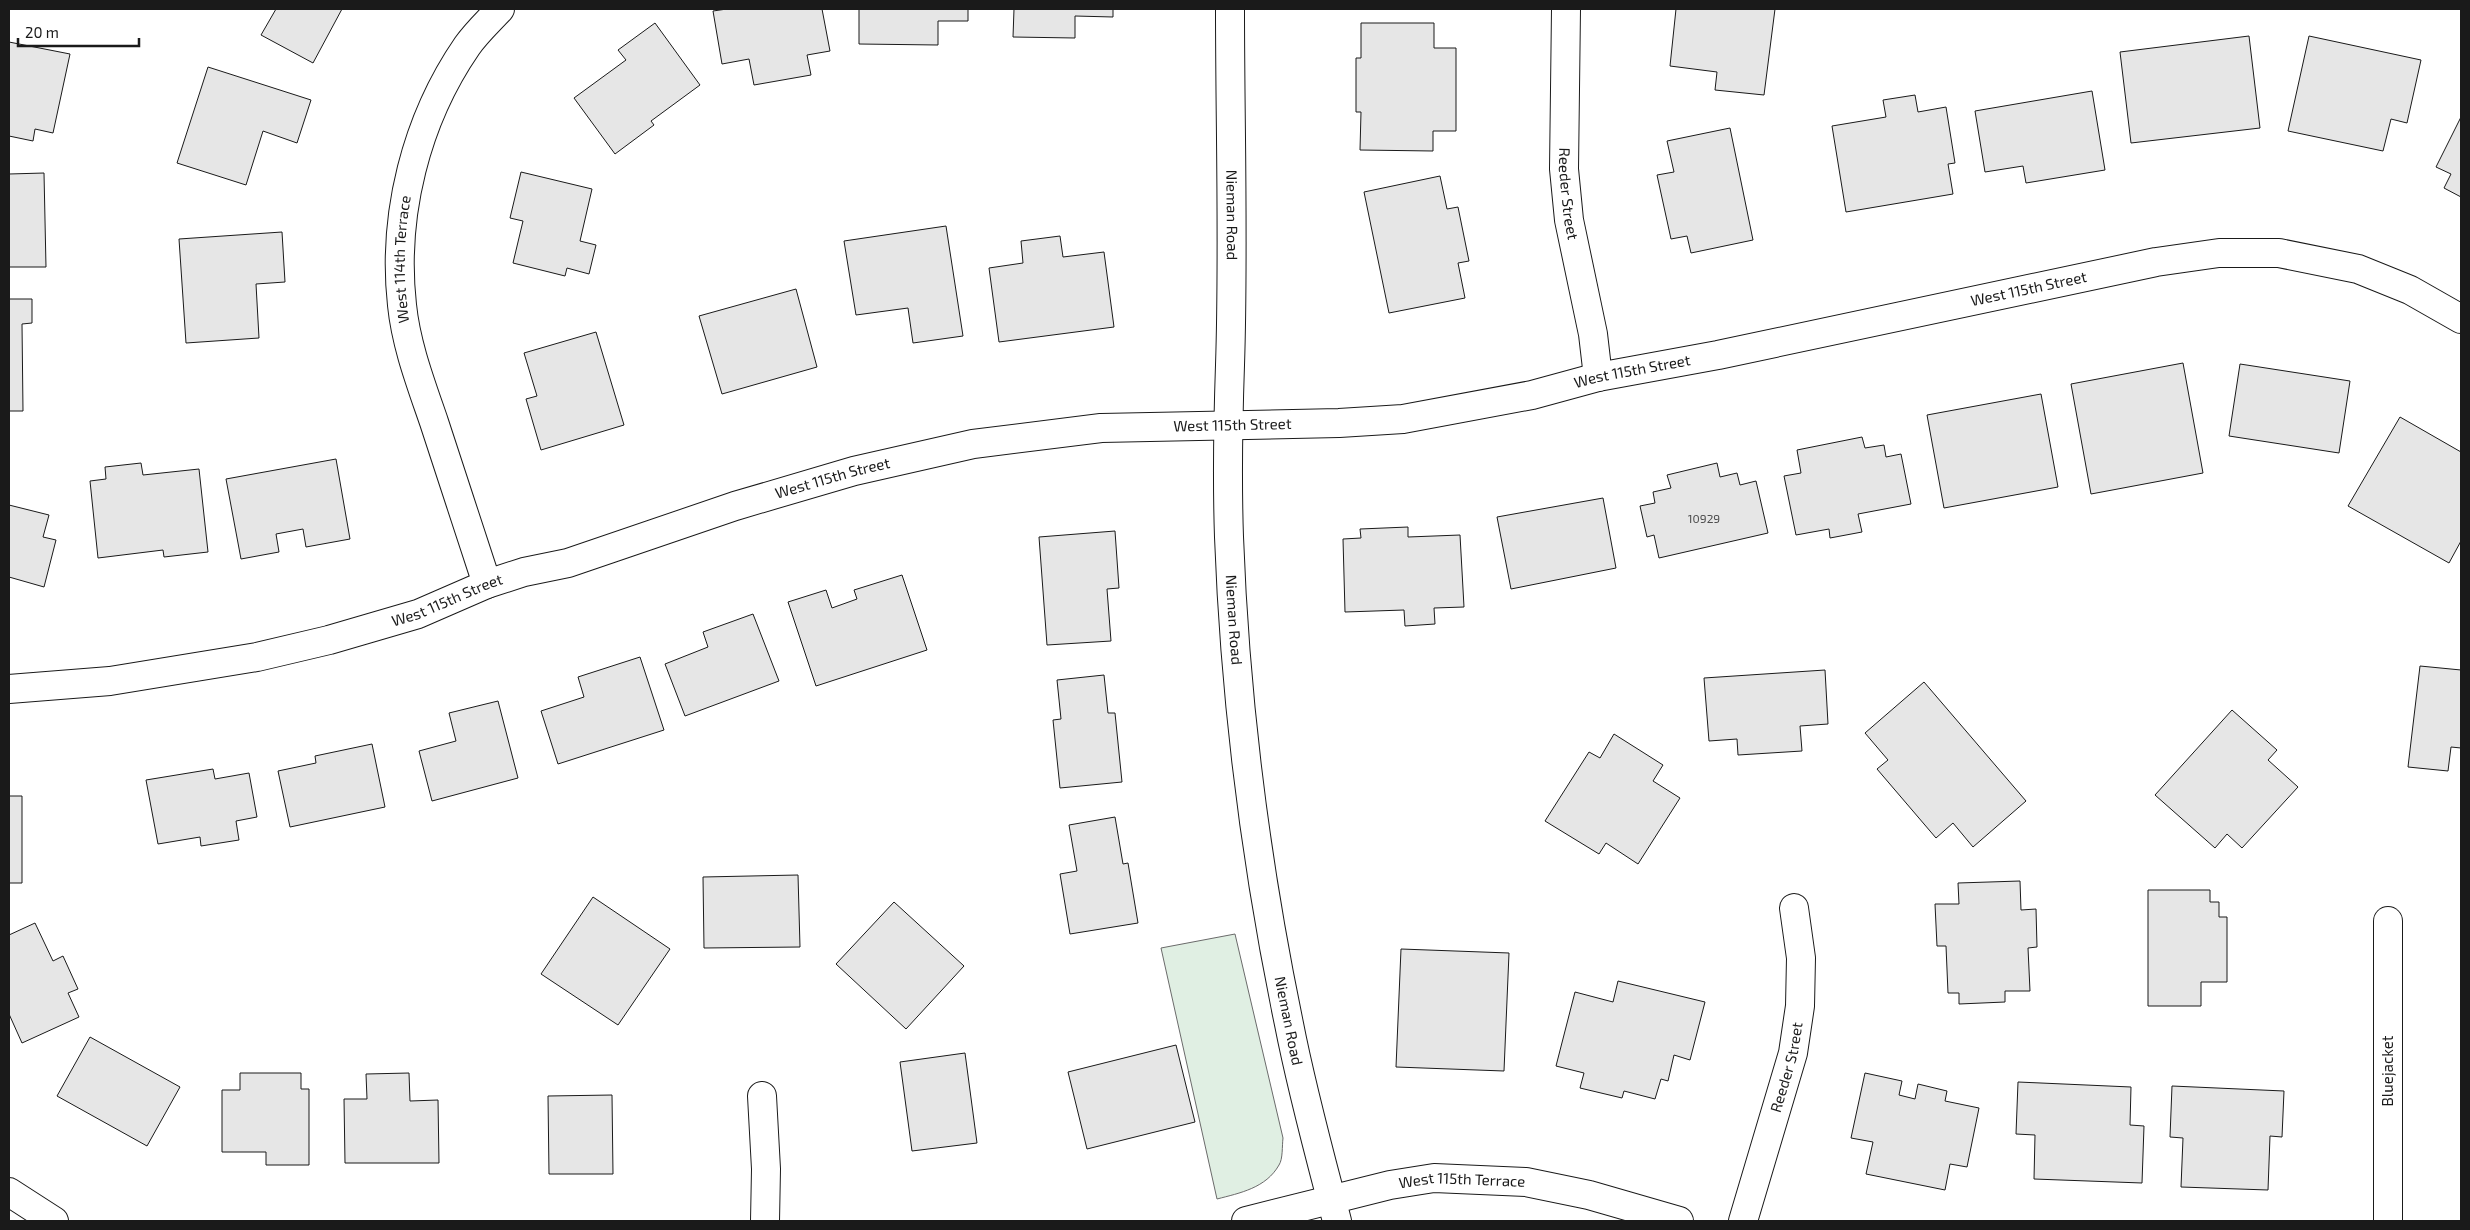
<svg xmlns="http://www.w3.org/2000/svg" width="2470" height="1230" font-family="'Exo 2',sans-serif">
	<rect width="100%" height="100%" fill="#fff"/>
	<path fill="#e0efe3" stroke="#6a6a6a" d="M1235,934L1283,1138C1282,1146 1283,1159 1279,1165C1266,1188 1240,1193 1217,1199L1161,948Z"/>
	<path fill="#e6e6e6" stroke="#1a1a1a" d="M276,9H342L313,63L261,35Z
		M727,9H822L830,51L807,55L811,75L754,85L749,59L722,64L713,11Z
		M859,9H968V21H938V45L859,44Z
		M1014,9H1113V17L1075,16V38L1013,37Z
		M1676,9H1775L1764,95L1715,90L1717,72L1670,66Z
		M655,23L700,85L651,121L654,125L615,154L574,98L626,60L618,50Z
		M1361,23H1434V48H1456V131H1433V151L1360,150L1361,112H1356V58H1361Z
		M2249,36L2260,128L2131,143L2120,52Z
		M2309,36L2421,60L2407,123L2391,119L2383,151L2288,131Z
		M9,42L70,54L53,133L35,129L33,141L9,136Z
		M208,67L311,100L297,143L263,131L246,185L177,163Z
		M2092,91L2105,170L2026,183L2023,166L1985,172L1975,111Z
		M1915,95L1918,112L1946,107L1955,163L1948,164L1953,194L1846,212L1832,126L1886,117L1883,100Z
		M2461,117V197L2444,188L2451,174L2436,167Z
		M1730,128L1753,240L1691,253L1687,236L1671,239L1657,175L1674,172L1667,141Z
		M521,172L592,189L580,241L596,245L589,274L567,268L565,276L513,263L523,221L510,218Z
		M44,173L46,267H9V174Z
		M1440,176L1447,209L1458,207L1469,261L1458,263L1465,298L1389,313L1364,192Z
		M946,226L963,336L913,343L908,308L856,315L844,241Z
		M282,232L285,282L256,284L259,338L186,343L179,239Z
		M1060,236L1063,257L1104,252L1114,327L999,342L989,268L1023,263L1021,241Z
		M796,289L817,367L722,394L699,316Z
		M9,299H32V323L22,324L23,411H9Z
		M596,332L624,425L541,450L526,399L537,396L524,353Z
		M2183,363L2203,473L2091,494L2071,384Z
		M2240,364L2350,381L2339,453L2229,436Z
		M2041,394L2058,487L1944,508L1927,415Z
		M2400,417L2461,452V541L2449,563L2348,506Z
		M1862,437L1865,448L1884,445L1886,457L1901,454L1911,504L1858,514L1862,532L1830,538L1829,529L1796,535L1784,476L1801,473L1797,450Z
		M336,459L350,539L306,547L303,529L276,534L279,552L241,559L226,479Z
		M141,463L143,475L199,469L208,552L164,557L163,550L98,558L90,481L106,479L105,467Z
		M1717,463L1720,477L1737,473L1740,485L1756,481L1768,533L1659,558L1654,535L1647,537L1640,506L1655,503L1653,492L1671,488L1667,475Z
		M1603,498L1616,568L1511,589L1497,517Z
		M9,505L49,515L43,537L56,540L44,587L9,577Z
		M1408,527V537L1460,535L1464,607L1434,608L1435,624L1405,626L1404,610L1345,612L1343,539L1361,538L1360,529Z
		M1115,531L1119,588L1107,589L1111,641L1047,645L1039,537Z
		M902,575L927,650L816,686L788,602L826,590L832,608L857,599L854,590Z
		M753,614L779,681L685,716L665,664L708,647L703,632Z
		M640,657L664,730L558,764L541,711L584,697L578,677Z
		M2420,666L2461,670V748L2451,747L2448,771L2408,767Z
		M1825,670L1828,724L1800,726L1802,751L1738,755L1737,739L1709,741L1704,678Z
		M1104,675L1108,713H1115L1122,782L1060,788L1053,720L1061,719L1057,680Z
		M1924,682L2026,801L1973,847L1953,823L1936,838L1877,769L1888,760L1865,733Z
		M498,701L518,778L432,801L419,751L456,741L449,713Z
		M2232,710L2277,750L2268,760L2298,787L2242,848L2227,834L2215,848L2155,795Z
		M1614,734L1663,765L1653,781L1680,798L1638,864L1606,843L1599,854L1545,821L1589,752L1600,758Z
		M372,744L385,807L290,827L278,771L316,763L315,756Z
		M213,769L215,779L249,773L257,817L236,821L239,840L201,846L200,837L158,844L146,780Z
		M9,796H22V883H9Z
		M1115,817L1123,864L1128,863L1138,923L1070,934L1060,874L1077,871L1069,825Z
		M798,875L800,947L704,948L703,877Z
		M2020,881L2021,910L2036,909L2037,947L2028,948L2030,991H2005V1002L1959,1004V993H1948L1946,946H1937L1935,904H1959L1958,883Z
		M2148,890H2210V902H2219V917H2227V982H2201V1006H2148Z
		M593,897L670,949L618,1025L541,974Z
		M894,902L964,966L906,1029L836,964Z
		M35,923L53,961L63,956L78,989L68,993L79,1017L22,1043L9,1014V935Z
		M1401,949L1509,953L1504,1071L1396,1067Z
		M1618,981L1705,1002L1690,1060L1674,1055L1668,1081L1661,1079L1655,1099L1624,1091L1622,1098L1580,1088L1584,1073L1556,1066L1575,992L1613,1002Z
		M90,1037L180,1087L147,1146L57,1096Z
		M1176,1045L1195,1122L1087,1149L1068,1072Z
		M965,1053L977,1143L912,1151L900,1062Z
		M240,1073H301V1089H309V1165H266V1152H222V1090H240Z
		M409,1073L410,1101L438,1100L439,1163H345L344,1099H367L366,1074Z
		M1865,1073L1902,1081L1899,1095L1915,1099L1918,1084L1947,1091L1945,1101L1979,1108L1967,1167L1950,1164L1945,1190L1866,1174L1873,1142L1851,1138Z
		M2018,1082L2131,1087L2130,1125L2144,1126L2142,1183L2034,1179L2035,1135L2016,1134Z
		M2172,1086L2284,1091L2282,1137L2270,1136L2268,1190L2181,1187L2183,1138L2170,1137Z
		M612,1095L613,1174H549L548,1096Z"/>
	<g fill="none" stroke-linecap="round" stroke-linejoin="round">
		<g stroke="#1a1a1a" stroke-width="30">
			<g id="street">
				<path id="s1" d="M1566,9L1564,169L1569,220L1593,334L1598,377"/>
				<path id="s2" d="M487,584C469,530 452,476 434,422C421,384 406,345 402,305C392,215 416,120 467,46C476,33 489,21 500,9"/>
				<path id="s3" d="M9,689L110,681L257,657L329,640L418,614L487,584L524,572L568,563L735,506L854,471L973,444L1101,428L1339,423L1403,419L1532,395L1598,377L1718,355L2156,262L2219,253H2279L2358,269L2410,290L2461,319"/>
				<path d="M762,1096L766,1169L765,1221"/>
				<path d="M9,1192L54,1221"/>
				<path id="s4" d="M1246,1221L1390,1185L1434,1178L1526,1182L1589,1195L1679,1221"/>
				<path id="s5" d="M1743,1221L1793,1053L1800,1006L1801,958L1794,908"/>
				<path d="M2388,1221V921"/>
			</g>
		</g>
		<g stroke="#1a1a1a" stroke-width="30">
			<g id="secondary">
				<path id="s6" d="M1230,9C1230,127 1234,247 1230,365C1228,423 1227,479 1229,537C1235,700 1256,865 1289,1024C1302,1091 1320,1156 1337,1221"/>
			</g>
		</g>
		<use href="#street" stroke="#fff" stroke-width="28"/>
		<use href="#secondary" stroke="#fff" stroke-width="28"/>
	</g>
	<g text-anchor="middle" stroke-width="4" stroke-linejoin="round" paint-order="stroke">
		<g font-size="12" fill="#4d4d4d">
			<text x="1704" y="523">10929</text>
		</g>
		<g font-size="15" fill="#1a1a1a" stroke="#fff">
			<text dy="5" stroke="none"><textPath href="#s1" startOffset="185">Reeder Street</textPath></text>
			<text dy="5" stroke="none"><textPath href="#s6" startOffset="206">Nieman Road</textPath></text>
			<text dy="5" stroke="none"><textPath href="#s2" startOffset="338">West 114th Terrace</textPath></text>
			<text dy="5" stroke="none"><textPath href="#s3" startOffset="2069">West 115th Street</textPath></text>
			<text dy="5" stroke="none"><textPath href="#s3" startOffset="1664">West 115th Street</textPath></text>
			<text dy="5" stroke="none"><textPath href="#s3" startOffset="1259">West 115th Street</textPath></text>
			<text dy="5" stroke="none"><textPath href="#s3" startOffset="854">West 115th Street</textPath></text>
			<text dy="5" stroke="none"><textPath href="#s3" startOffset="449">West 115th Street</textPath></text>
			<text dy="5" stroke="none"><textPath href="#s6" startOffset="611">Nieman Road</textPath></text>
			<text dy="5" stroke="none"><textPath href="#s6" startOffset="1016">Nieman Road</textPath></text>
			<text dy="5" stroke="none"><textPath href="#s5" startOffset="160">Reeder Street</textPath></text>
			<text transform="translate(2388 1071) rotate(-90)" y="5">Bluejacket</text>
			<text dy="5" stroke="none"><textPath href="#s4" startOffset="221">West 115th Terrace</textPath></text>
		</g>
	</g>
	<rect width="2470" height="1230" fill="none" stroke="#1a1a1a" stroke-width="20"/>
	<path d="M18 38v8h121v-8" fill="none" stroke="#1a1a1a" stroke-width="2.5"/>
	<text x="25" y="38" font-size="15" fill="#1a1a1a" stroke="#ffffff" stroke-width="4" paint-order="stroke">20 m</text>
</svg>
